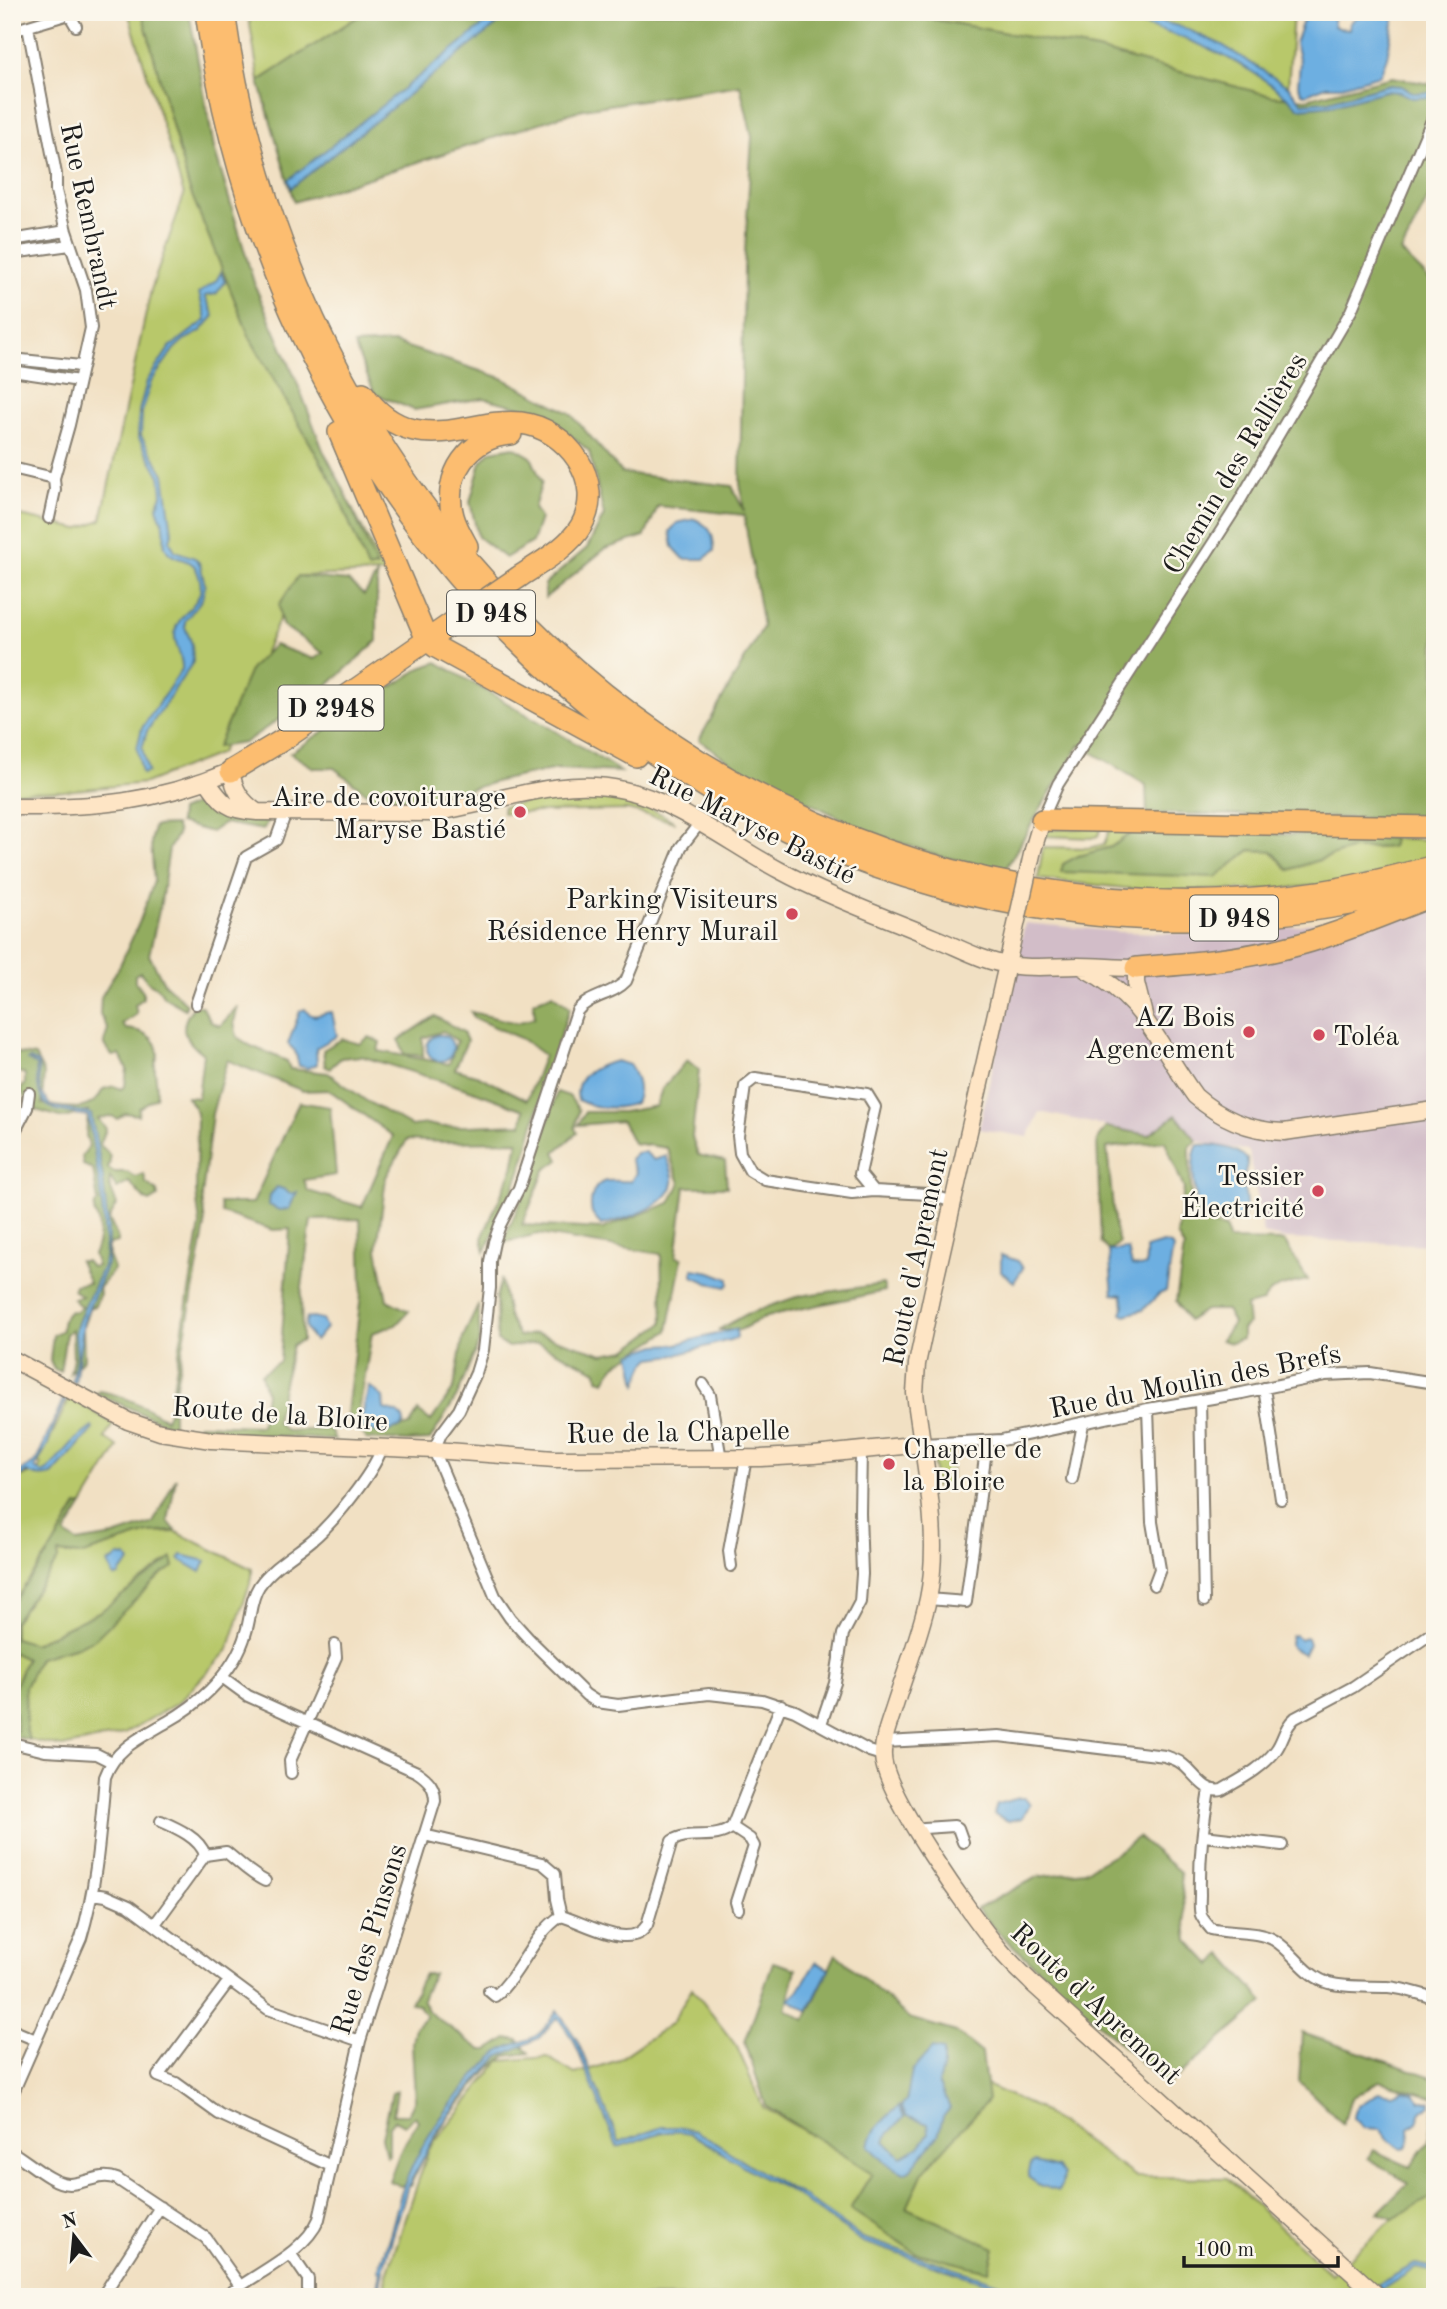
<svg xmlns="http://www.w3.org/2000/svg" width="1447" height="2309" font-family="'Old Standard TT',serif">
	<rect width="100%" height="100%" fill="#fbf7ec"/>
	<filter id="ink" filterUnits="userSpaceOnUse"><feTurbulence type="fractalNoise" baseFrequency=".0143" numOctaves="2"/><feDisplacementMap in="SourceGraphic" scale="14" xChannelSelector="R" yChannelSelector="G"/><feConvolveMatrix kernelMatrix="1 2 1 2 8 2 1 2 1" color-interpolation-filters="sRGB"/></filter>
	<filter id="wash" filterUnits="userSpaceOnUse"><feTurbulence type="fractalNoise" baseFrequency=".00686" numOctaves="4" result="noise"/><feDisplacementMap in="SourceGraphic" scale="28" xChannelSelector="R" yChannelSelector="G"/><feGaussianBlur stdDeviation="1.57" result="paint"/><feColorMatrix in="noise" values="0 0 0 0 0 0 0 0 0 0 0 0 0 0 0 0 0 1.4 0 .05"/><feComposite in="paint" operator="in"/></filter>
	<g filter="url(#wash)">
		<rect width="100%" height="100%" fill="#f1e0c3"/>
		<path fill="#d2bdc8" d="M1435,893V1245L1287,1239L1263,1234L1249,1151L1197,1141L1176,1115L1149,1135L1040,1112L1028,1137L979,1129L1025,923L1121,932L1223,934L1286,928L1362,913Z"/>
		<path fill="#b8c86b" stroke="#6a7244" stroke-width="2" d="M128,12H142L189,188L385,573L298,576L221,753L145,783L65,791L12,792V514L78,529L101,520L151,290L184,195Z
			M248,12H365L259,81Z
			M894,12H1293L1287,105L1097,50Z
			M12,361L76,371L75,375L12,368Z
			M568,793C609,795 640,800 675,822L627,810L503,813V807Z
			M1101,827L1098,836L1092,838L1046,836L1048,830Z
			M1110,829H1137L1111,847L1078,856L1216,877L1250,850L1272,851L1289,870L1352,849L1391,847L1393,838L1435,840V859L1348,883L1263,890H1144L1038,879L1043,847L1090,848L1104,844Z
			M70,1397L113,1424L105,1438L118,1447L83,1505L77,1506L52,1548L12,1604V1482L39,1469L41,1464H38Z
			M951,1449V1485L935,1487L933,1452Z
			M176,1532L252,1569V1577L228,1650L179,1702L124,1734L62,1747L12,1736V1705L18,1731L26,1730L25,1687L39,1658L77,1647L162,1574L174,1566L172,1559L101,1611L33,1644L14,1638V1622L58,1560V1553L80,1555L148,1533Z
			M12,1652L27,1658L12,1693Z
			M692,1988L737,2047L763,2107L899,2186L986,2085L1038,2108L1136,2177L1227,2178L1331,2274L1393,2219L1435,2195V2297H385L387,2274L429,2149L500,2061L547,2057L575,2074L616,2061L672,2023Z"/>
		<path fill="#92ac5f" stroke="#57643e" stroke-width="2" d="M142,12H189L214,148L255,286L295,377L323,450L343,488L377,567L368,569L335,487L250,338L189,188Z
			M365,12H894L1097,50L1272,96L1306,99L1392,77L1435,85V185L1401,252L1435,285V820L1147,813L1146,785L1080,745L1039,811L1005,870L938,856L870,832L745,772L699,740L763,627L744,515L658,506L645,536L605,549L545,598V584L587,548L604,515L589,451L543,413L484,398L414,410L375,394L354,345L395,343L502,378L570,413L622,473L732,486L744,511L740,484L744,268L752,136L740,85L583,109L294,202L259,81Z
			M514,447L531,457L542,482L534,508L540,518L532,542L505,558L478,537L470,502L481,462L491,451Z
			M377,575V641L326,687L244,743L217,747L251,668L274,645L314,659L323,653L282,625L279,605L298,576L348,581L364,595Z
			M437,662L577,744L621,772L557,769L502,780L438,798L377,801L334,768H314L290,753L421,668Z
			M208,799L236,820L269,819L263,830L224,823L211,832L179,823L180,811Z
			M175,825L178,833L169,849L161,902L149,955L164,983L187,1004L185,1009L164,997L158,988L149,983L140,972L135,975V982L143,991V998L135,1005L137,1014L122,1024L126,1029C141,1030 157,1036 158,1054C158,1058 155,1061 155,1065C154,1076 159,1086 156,1097L139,1108L138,1115L125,1113L117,1119L112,1116L98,1119L106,1129L100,1145C109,1153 113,1156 108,1168L114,1172H127L135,1177L144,1174L146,1183L157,1191L158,1197L150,1202L145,1200L129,1182L117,1189L110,1177L109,1184L117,1205L109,1219L118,1239V1242L109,1244V1256L114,1269L99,1288L100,1294L95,1306L89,1308L83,1327L84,1359L70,1373L73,1358L72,1329L66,1334L60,1372L54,1369L50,1360L53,1335L62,1330C61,1321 64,1317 70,1311L76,1312L81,1307L73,1299L82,1296L73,1290L75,1285L89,1283L79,1261H86L91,1267L97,1266L93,1255C99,1243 102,1223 94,1212L95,1204L98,1202L93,1169L83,1165L82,1156L89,1146L86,1136L88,1111L64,1118L32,1109L20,1090L25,1084V1074L14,1071L12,1053L35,1056L44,1073L42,1104C66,1107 91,1116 103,1089L114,1086L121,1089L125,1086L127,1069L120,1055L112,1056L104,1043L108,1029L100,1014L101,997L120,965L139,923L154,881L151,843L154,826Z
			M1137,829L1393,838L1391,847L1352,849L1289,870L1272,851L1250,850L1216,877L1061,872L1063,864L1078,856L1111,847Z
			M553,994L570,1007L545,1081L526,1154L514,1188L485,1252L482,1238L513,1168L518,1141L442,1142L407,1140L386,1177L377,1249L387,1300L409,1311L396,1325L372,1333L358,1417L392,1430L410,1425L418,1411L431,1421L454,1388L463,1337L478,1306L480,1339L457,1396L430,1440L407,1441L366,1439L347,1413L362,1285L360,1219L311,1220L301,1295L302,1341L292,1345L276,1421L286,1431L330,1429L335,1440L199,1431L198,1424L261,1426L266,1393L261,1374L280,1361L290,1229L273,1230L222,1213L220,1203H253L299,1102L330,1107L336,1175L304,1180L308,1191L362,1207L393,1136L329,1090L303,1091L227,1060L212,1114L202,1196L205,1226L173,1401V1427L97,1394L98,1391C123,1394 144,1407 166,1419L169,1412L200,1225L196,1192L197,1112L187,1097L198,1098L203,1054C183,1039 177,1027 194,1006H202L211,1022L220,1026L238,1006L234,1022L237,1037L251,1046L287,1061L290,1069L328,1073L365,1100L411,1126L427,1124L441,1127L522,1124L524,1110L473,1091L361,1056L341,1058L330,1068L325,1066L323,1050L342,1039L360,1044L369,1037L380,1042L378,1051L449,1064L457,1041L443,1031L423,1038V1056L404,1054L399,1040L435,1016L463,1032L467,1041L455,1069L479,1076L527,1100L544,1055L522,1039L474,1018L471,1012L517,1023L535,1017L533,1002Z
			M687,1060L699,1070L692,1137L698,1155L725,1161L727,1187H685L676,1257L682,1258L668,1331L614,1366L605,1381L598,1379L597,1371L538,1343L508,1347L497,1341L496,1298L501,1278L508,1316L519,1337L536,1333L603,1354L626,1350L663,1323L661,1254L538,1234L502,1243L528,1185L557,1092L569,1096L579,1110L575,1128L577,1133L555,1152L559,1160L545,1170L522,1225L602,1229L670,1203L680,1183L667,1148L633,1143L622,1121L578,1125L585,1112H623L656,1106L662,1089Z
			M1176,1115L1197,1141L1190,1146C1190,1164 1188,1213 1204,1222C1210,1226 1219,1226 1226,1228L1228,1240L1284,1241L1308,1280C1291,1284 1271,1285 1263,1302L1246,1306L1248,1324L1242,1329V1339L1231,1343L1221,1340L1233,1323L1226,1310H1205L1188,1321L1176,1301L1184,1248L1177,1235L1184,1189L1165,1141L1107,1148L1115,1228L1119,1243L1109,1251L1101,1243L1097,1140L1106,1127L1149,1135Z
			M883,1284L885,1291L767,1316L740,1330H718L747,1314L799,1296Z
			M176,1478L168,1521L176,1531L148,1533L80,1555L58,1553V1560L14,1622V1638L34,1644L101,1611L172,1558L174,1567L162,1574L95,1639L77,1647L39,1658L25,1687L26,1728L29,1740L12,1736V1730L17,1731L12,1693L26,1659L12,1652V1604L52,1548L77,1506L83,1505L65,1534L77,1542L114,1536L153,1523Z
			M1138,1837L1180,1872L1188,1940L1212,1965L1222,1954L1264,2002L1167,2086L998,1932L977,1909L1037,1877L1084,1871L1116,1853Z
			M836,1954L909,2018L956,2032L982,2053L988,2100L923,2172L907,2208L995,2248L989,2271L916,2253L850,2209L872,2173L766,2106L745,2042L773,1962L796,1969L786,2009L805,2020Z
			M424,1974H433L422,1999L429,2012L481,2050H488L507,2038L518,2040L529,2053L506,2056L489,2069L450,2115L426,2153L410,2186H400L389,2181L402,2147L418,2121L415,2116L405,2125L394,2120L389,2126V2155L386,2156L382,2137L392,2093L397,2091L393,2115H408L415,2099L412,2043L415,2027L426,2016L418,2004L410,2003Z
			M1302,2033L1435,2078V2097L1379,2081L1351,2098L1343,2124L1299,2081Z
			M1435,2103V2195L1393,2219L1378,2213L1408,2183L1368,2158L1373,2150L1410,2167L1429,2141Z"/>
		<path fill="#6dafe1" stroke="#44667e" stroke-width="2" d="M500,12H513L291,188L288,180Z
			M1089,12H1122L1182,27L1222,45L1289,87L1302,103L1329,101L1386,85L1401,86L1414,93L1435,92V97L1412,98L1400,92L1385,91L1333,105L1299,108C1241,53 1166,28 1089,12Z
			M1361,13L1391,16L1394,18L1387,57L1380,75L1342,86H1326L1307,94L1302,93L1298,85L1300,62L1295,43L1304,18C1314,13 1324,12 1333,18L1334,26L1338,28L1349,29L1350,23Z
			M221,272L225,282L216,294L205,296L214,316L200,332L184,340L174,349L151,382L142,412L141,436L164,474L172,532L170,541L175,551L195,558L200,564L205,585L202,599L185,621V627L192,644L193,662L147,731L142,748L148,772L142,774L137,748L142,728L182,669C183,655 173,644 175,632C179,608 213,604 196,569C191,558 177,561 169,553C161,544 166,538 164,527C163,521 158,514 157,507L162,495L160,476L138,437L139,411L147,381L170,347L206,320L199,293L216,281Z
			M695,519C711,527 714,534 714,551L704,559H684L673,547L670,531L677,523Z
			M305,1009C314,1022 320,1012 332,1012L337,1036L316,1048L317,1064L308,1068L299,1066L295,1051L288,1044L300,1011Z
			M427 1048a13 13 0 1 1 26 0a13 13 0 1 1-26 0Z
			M30,1059L38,1063L40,1091L51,1106L91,1114L103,1178L108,1229L107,1264L84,1320L75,1383L72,1381L77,1355L75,1333L78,1322L103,1266L106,1254L101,1193L88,1116C46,1109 38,1111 36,1065L28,1060Z
			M616,1061L630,1065C636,1077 642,1090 635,1103C617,1110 595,1109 578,1100C572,1075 597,1066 616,1061Z
			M1198,1145C1214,1144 1236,1147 1247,1159C1248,1166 1245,1170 1244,1176C1242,1191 1250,1201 1243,1218C1228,1225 1212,1224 1199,1213C1196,1195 1188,1161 1198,1145Z
			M645,1152L654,1160L666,1156C669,1164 675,1175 673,1183C668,1208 622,1220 601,1225C599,1222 596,1220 594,1217C588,1207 591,1187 603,1182C611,1179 622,1182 631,1181L636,1173L630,1159L636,1153Z
			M277,1187L283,1189L290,1194L297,1192L289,1209L279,1210L269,1205L270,1195Z
			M1163,1243L1171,1245L1173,1248L1166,1291L1159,1294L1143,1310L1125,1315L1121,1313L1124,1305L1122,1295L1113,1294L1109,1251L1128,1249L1132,1266L1141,1267L1146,1265V1248Z
			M1001,1255L1018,1261L1023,1268L1014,1282L1001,1272Z
			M693,1269L711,1272L729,1279V1284L726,1287L708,1283L693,1276Z
			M313,1317L322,1319L326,1328L315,1341C309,1334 302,1328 307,1318Z
			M736,1329L737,1338L676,1355L651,1358L645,1364L637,1384L631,1354L657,1345L677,1344Z
			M369,1386L383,1397L384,1409C393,1411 403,1413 404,1423L401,1427C390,1432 374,1434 363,1428L362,1417Z
			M65,1395L67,1397L55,1423L48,1444L35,1468L42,1473L49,1469L75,1440L92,1427L93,1429L52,1475C43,1477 36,1478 27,1472L12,1481V1476L34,1463L37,1459Z
			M182,1555L206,1561L201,1572L179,1559Z
			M119,1556L127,1557L130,1562L121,1571L119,1576L114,1577L108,1563Z
			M1295,1635L1300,1639L1305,1637L1307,1638L1309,1644L1304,1654L1293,1649L1290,1645L1291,1636Z
			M1018,1798H1024L1030,1804L1022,1818L1008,1821L994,1814L997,1804Z
			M816,1962L829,1969L808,2011L789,1999L798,1991Z
			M557,2010L577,2040L619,2142L662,2127H679L696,2131L764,2174L802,2195L863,2238L1040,2297H1029L863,2242L787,2189L763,2178L690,2133C660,2127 645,2140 617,2147L574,2041L557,2017L539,2038L498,2057L461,2099L440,2127L408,2186L383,2269L378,2297H376L380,2271L378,2270C383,2255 389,2240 393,2224C397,2208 400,2193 407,2178C425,2134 460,2090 494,2056C506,2044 523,2044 537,2035C546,2029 551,2019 557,2010Z
			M932,2048L943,2050V2066L938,2083L950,2108L943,2117L938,2136L910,2170L904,2173L887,2164L869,2146C872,2128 886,2118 899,2106L904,2117L888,2134L885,2141L901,2157L919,2147L929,2133L928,2124L906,2116L901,2106L906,2102L912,2071Z
			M1403,2090L1414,2093L1421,2101H1431V2105L1421,2112L1417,2122L1409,2128L1410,2139L1407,2148L1401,2149L1387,2139L1381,2129L1364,2128L1354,2118C1355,2102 1369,2102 1379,2092L1393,2094Z
			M1034,2162L1058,2168L1063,2175L1062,2184L1058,2191L1039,2185L1028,2177L1031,2163Z
			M1415,2264L1435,2268V2272L1416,2268L1381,2290L1377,2285Z"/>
	</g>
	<g filter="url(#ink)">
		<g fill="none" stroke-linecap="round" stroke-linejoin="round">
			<g stroke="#867e70" stroke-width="14">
				<path id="street" d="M28,27L56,174V191L66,231L86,290L91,328L69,425L54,478L55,490L49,518
					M12,31L69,14L76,26
					M12,240L66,231
					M12,253L70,245
					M12,359L81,366
					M12,371L79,381
					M12,468L54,478
					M1042,820L1058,784L1232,514L1351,311L1435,113
					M699,824L681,847L626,981C613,995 590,995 577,1011L519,1188L500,1225L494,1242L490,1261V1288L483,1350L476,1373L459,1410L441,1434L434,1450L495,1596L510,1618L529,1639L586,1695L597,1702L618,1705L709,1694L762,1700L795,1711L869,1751L882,1755
					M196,1004L246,857L276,840L286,812
					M12,1137L27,1108L29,1093
					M874,1191L860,1174L875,1107L867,1094L755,1078L745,1086L738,1136L740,1153L750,1171L765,1180L852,1193L874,1191L928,1194L953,1202
					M703,1384L710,1395L721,1459
					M1264,1388L1281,1499
					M1200,1400L1204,1601
					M1148,1409L1152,1522L1160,1569L1154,1585
					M922,1444L1002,1440L1148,1409L1242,1393L1325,1375L1370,1373L1435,1383
					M1072,1479L1083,1424
					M731,1566L729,1551L746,1458
					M928,1599L966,1602L987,1442
					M222,1677L248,1696L417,1772C429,1780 435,1787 435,1801L360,2041L319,2219C304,2254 255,2273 225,2297
					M821,1724L835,1683L843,1634L860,1602L862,1574L860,1513L861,1450
					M885,1742L999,1736L1165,1756C1170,1758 1176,1759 1181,1763C1194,1772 1204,1794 1222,1790C1241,1779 1263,1768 1276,1750C1284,1739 1284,1727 1295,1718L1353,1687L1435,1631
					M12,1743L45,1751L96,1754L112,1762
					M291,1773L290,1761L336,1657L335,1645
					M1209,1790C1203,1824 1199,1858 1200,1894C1200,1900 1199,1909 1201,1915C1203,1920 1208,1925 1211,1929C1230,1934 1256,1930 1274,1940C1294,1952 1305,1976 1329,1983C1347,1988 1368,1986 1388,1987C1404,1988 1419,1994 1435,1998
					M161,1821C177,1828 200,1838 205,1855
					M732,1827L750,1839L754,1846L736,1902L738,1909
					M917,1830L924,1828L954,1826L958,1828L963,1842
					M424,1835L542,1863L555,1874L557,1899L561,1916C584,1922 631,1952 647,1925L672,1841C690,1829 715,1842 732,1827L781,1705
					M1204,1836L1282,1845
					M93,1894L106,1896L129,1906L268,2009L360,2041
					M155,1924L205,1855L226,1852C239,1862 250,1874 265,1881
					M229,1981L158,2076L176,2083L219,2114L331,2166
					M489,1991L495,1996C522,1973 531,1936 561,1916
					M12,2030L36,2040
					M12,2095L81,1938C97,1885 100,1832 105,1777C116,1747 142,1737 167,1722C183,1713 197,1703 210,1690C226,1674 240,1655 246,1632C251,1617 250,1600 259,1586C272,1567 294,1555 311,1541C333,1523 372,1475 382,1448
					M12,2152C28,2161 52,2184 69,2184C86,2184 100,2172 117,2179L206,2238L240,2286
					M290,2253L308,2279V2290
					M102,2297L160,2207"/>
			</g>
			<g stroke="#867e70" stroke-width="19">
				<path id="secondary" d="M207,781C223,804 228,811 257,812L431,813C496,804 558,775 624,790C676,801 732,845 779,870C829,897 882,916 935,938C958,947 984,962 1009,965C1031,969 1055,966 1078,966C1097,966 1117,968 1136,968V983L1144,1015
					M12,807C93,808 155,803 231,771C234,790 241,801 257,812
					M1033,850L1042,820
					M1011,947L932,1294L917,1364L915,1393C923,1460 942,1532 928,1599C920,1635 906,1670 895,1705C890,1721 882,1739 883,1756C884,1794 973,1918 1000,1950C1010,1962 1022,1973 1033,1984L1379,2297
					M1085,969C1146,1000 1157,1044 1195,1096C1221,1119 1251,1131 1284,1132L1435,1110
					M12,1359L128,1421L160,1432L211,1440L434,1450L555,1459L761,1458L814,1455L922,1444"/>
			</g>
			<g stroke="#867e70" stroke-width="24">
				<path id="highway" d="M206,12C289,608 830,1047 1435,885
					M224,12C283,442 598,813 1033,888C1127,904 1225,906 1319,892C1358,886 1397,876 1435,866
					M363,393C376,412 392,425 414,430C450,438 485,419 521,423C566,428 607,481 581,526C569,547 540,563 519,577
					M339,432L427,640L436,647L636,756
					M467,546C462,537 456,527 453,516C442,475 469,437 511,434
					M231,771L286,738L462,616
					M1042,820L1435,827
					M1136,968C1185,964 1237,960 1285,948C1332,937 1377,917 1422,900"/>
			</g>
			<use href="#street" stroke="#fff" stroke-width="10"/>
			<use href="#secondary" stroke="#fee5c5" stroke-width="16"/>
			<use href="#highway" stroke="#fcbd6f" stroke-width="21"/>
			<g stroke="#867e70" stroke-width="19" stroke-linecap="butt">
				<path id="secondary-bridge" d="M1011,947L1033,850"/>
			</g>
			<g stroke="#867e70" stroke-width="24" stroke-linecap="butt">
				<path id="highway-bridge" d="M462,616L519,577"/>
			</g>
			<use href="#secondary-bridge" stroke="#fee5c5" stroke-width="16"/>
			<use href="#highway-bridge" stroke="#fcbd6f" stroke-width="21"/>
		</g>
	</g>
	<g fill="#d1495b" stroke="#fbf7ec" stroke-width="2.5">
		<circle cx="520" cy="812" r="7"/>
		<circle cx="792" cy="914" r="7"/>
		<circle cx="1249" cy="1032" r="7"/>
		<circle cx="1319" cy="1035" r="7"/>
		<circle cx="1318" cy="1191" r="7"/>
		<circle cx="889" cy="1464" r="7"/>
	</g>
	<g text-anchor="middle" stroke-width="5" stroke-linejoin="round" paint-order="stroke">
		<g fill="#fbf7ec" stroke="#5f5e5a" stroke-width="2">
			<rect x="447" y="590.5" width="88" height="45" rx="5"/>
			<rect x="278.5" y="685.5" width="105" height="45" rx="5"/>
			<rect x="1190" y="895.5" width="88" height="45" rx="5"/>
		</g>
		<g font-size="26" font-weight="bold" fill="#1c1c1c">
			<text x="491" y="622">D 948</text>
			<text x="331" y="717">D 2948</text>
			<text x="1234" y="927">D 948</text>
		</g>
		<g font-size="28" fill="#1c1c1c" stroke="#fbf7ec">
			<text transform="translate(90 216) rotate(78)" y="10">Rue Rembrandt</text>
			<text transform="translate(1234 463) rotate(-59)" y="10">Chemin des Rallières</text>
			<text transform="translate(753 824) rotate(27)" y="10">Rue Maryse Bastié</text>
			<text transform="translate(915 1257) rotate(-78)" y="10">Route d'Apremont</text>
			<text transform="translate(1195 1380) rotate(-11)" y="10">Rue du Moulin des Brefs</text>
			<text transform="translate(280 1413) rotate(4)" y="10">Route de la Bloire</text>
			<text transform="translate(678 1431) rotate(-1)" y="10">Rue de la Chapelle</text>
			<text transform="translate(368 1939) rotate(-73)" y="10">Rue des Pinsons</text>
			<text transform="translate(1097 2003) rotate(43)" y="10">Route d'Apremont</text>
		</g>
		<g font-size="28" fill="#1c1c1c" stroke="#fbf7ec" text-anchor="end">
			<text x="506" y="806">Aire de covoiturage<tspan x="506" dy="32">Maryse Bastié</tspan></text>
			<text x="778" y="908">Parking Visiteurs<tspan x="778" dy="32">Résidence Henry Murail</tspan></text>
			<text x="1235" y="1026">AZ Bois<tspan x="1235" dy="32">Agencement</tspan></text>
			<text x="1333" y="1045" text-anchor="start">Toléa</text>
			<text x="1304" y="1185">Tessier<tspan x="1304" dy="32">Électricité</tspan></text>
			<text x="903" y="1458" text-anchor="start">Chapelle de<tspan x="903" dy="32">la Bloire</tspan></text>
		</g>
	</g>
	<rect width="1447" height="2309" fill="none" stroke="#fbf7ec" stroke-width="42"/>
	<g transform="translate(74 2236) rotate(344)" stroke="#fbf7ec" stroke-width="5" paint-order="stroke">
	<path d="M0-5L12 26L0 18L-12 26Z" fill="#1c1c1c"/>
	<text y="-10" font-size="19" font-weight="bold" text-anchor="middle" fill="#1c1c1c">N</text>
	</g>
	<path d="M1184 2256v10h154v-10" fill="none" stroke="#1c1c1c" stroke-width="3.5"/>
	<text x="1195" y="2256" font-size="21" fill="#1c1c1c" stroke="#fbf7ec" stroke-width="5" paint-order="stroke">100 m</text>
</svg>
